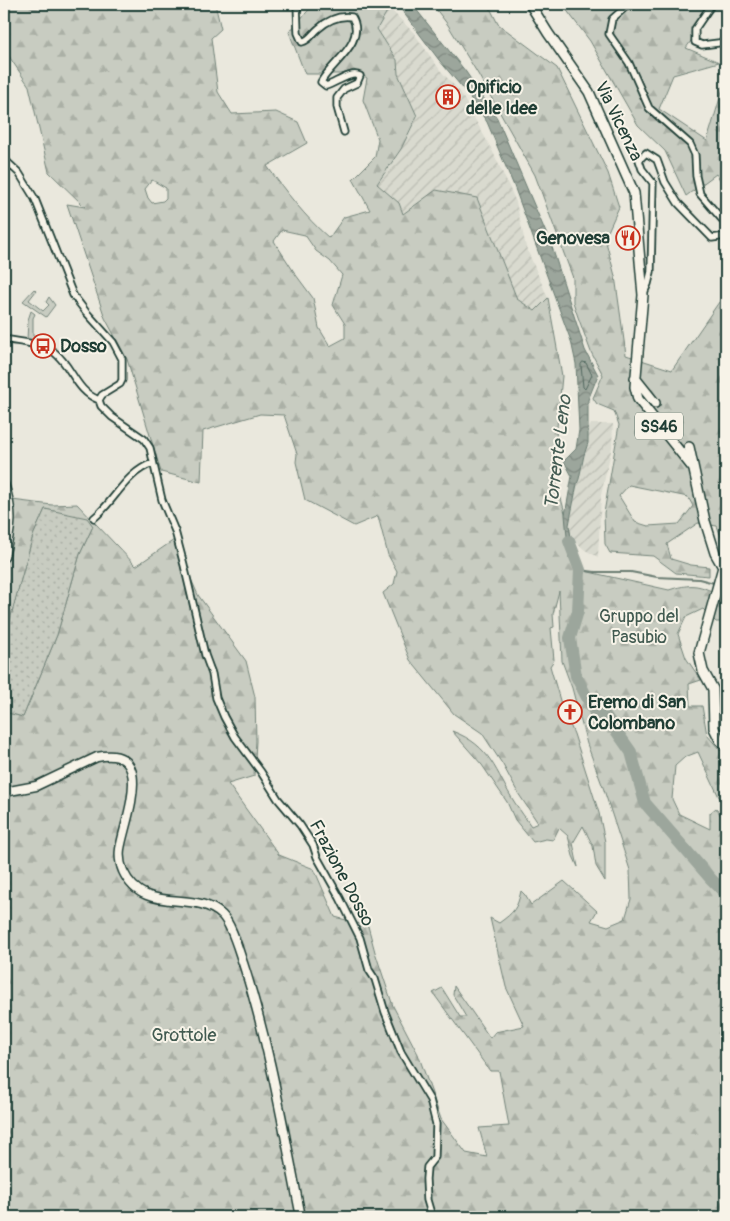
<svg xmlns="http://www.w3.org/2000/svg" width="730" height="1221" font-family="Pangolin,sans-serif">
	<defs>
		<pattern id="industrial-furrows" width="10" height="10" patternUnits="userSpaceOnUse" patternTransform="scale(1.25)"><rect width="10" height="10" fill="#d9dacf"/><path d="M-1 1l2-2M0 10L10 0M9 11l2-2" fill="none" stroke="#babcb2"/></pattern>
		<pattern id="forest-firs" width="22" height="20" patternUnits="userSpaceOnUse" patternTransform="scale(1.25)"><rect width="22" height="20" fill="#c8ccc1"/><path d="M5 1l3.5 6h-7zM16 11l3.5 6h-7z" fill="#abb0a6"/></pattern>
		<pattern id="park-dots" width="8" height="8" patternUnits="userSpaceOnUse" patternTransform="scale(1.25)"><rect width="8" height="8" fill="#c8ccc1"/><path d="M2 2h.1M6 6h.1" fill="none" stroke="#abb0a6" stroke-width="1.8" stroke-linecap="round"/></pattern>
		<pattern id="water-waves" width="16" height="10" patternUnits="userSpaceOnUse" patternTransform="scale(1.25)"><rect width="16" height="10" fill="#9ca69c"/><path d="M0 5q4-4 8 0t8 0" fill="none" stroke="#7f8880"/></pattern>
	</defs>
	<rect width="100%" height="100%" fill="#eae8dd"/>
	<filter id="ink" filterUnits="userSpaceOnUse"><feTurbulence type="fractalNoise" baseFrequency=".02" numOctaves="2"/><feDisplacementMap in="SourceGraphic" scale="10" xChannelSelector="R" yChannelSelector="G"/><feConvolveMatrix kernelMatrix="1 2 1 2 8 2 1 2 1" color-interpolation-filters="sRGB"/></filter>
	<g filter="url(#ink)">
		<path fill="url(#industrial-furrows)" d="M389,8L414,33L440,70L460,92L493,152L516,202L526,247L548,298L535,311L517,299L477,198L403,215L377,184L401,149L417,116L398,74L397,60L377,29Z
			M591,424H613L612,447L601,495L598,557L585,550L571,538L569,525L577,484L579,479L584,455L588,443V430Z"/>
		<path fill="#c8ccc1" stroke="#74847a" d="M34,289L36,291L29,300L43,311L49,305L46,302L49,297L55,305L46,317L23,301Z
			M31,311L35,314L33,318V336L36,338L47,336L50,345L27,340L28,320Z"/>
		<path fill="url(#forest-firs)" stroke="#74847a" fill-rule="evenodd" d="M4,4H215L221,29L211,38L218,92L232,114L276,112L298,122L307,143L267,166C286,192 305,217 329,238L344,217L370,210L353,179L375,157L378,139L363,100L367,78L354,70L342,74H305L289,32L314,4H387L389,8L377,29L397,60L398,74L417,116L401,149L377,184L399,203L403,214L436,190L477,198L517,299L535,311L548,298L562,376L553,468L580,570L669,590C697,581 702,587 726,598V622H716L703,609L686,617L678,634L686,658L701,680L689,684L690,706H702L707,735L726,757V804L719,797L698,752L685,757L675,766L672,799L679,814L710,829V813L716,808L725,822L726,830V1217H4V667L8,713L23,717L57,635L80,554L93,526L65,514L45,509L33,536L11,616L4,660V499L52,505L77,504L136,566L174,540L198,595L246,661L255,697L256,741L254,776L228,784L279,855L314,869L335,917L368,926L375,952L393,1006L418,1054L441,1119L466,1153L487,1157L479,1128L509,1126L499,1071H490L433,993L442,988L460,1017H466L453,995L454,986L490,1038L495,1032L524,1026L506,987L490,918L499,923C514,912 517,909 521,891L525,895L531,905L564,881L597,911L591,921L608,926L625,919L631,899L630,870L604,790L587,744L572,688L562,661L559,591L553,614L554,627L551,628L554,660L550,666L561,704L574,734L599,813L605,842V881L596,866L593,846L583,826L573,843L578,867L573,856L568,836L559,828L553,840L546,839L533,842L515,820L507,802L482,765L452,731C492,746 495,772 515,803C520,811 526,818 531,826L538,823L518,793L503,765L482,733L454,714L410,660L383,593L394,584L397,571L388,555L378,516L354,526L305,500L296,462L297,454L284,415L260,414L203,431L201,482L161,472L127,359L105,318L67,204L85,207L49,172L29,86L4,49ZM152,180L166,188V198L163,201L152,203L148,198L145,189ZM282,230L305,235L316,251L330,261L342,275L333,305L345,324V338L330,346L319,328L313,298L296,275L274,241Z
			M432,4H488L498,24L557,68L608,173L619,207L605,238L615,276L626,355L672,370L726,292V550L717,526L698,523L667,544L671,559L691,565L709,567V576L676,573L653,556L610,553L605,544L604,513L619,425L614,411L597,404L593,398L603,375L591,352L578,317L573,302V278L535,175L478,74L448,25ZM629,485L688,497L693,506L679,524L648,526L635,522L619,496Z
			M562,4H717L686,48L719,62L673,75L659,109L707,141L726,78V188L716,174L686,196L665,151L638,125L590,41Z"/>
		<path fill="url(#park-dots)" stroke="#74847a" d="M45,509L87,518L93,526L80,554L57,635L23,717L8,713L4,660L11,616L33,536Z"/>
		<path fill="url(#water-waves)" stroke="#6a7c72" d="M397,4H410L415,8L466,72L497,118L552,247L585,350L598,375L588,400V443L584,455L579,479L577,484L569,525L571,538L579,556L569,558L565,515L572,476L564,461L576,449L579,430L576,364L571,341L514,186L487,122L466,92L439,60Z"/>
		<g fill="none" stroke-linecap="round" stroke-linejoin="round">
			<path stroke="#51675e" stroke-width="1" d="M583,362L586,363L592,375L585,389L583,387L581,365Z"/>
			<path stroke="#6a7c72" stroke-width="2" d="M580,570L595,572H631L657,577L699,579L714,583"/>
			<path stroke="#9ca69c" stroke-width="12" d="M569,541L580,570L578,611L570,638L576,676L595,713L605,715L631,752L645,803L711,879L726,894"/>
			<path stroke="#c1c6bb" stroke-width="9" stroke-dasharray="9 4.5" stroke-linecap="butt" d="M655,403L676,427L689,447"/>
			<g stroke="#1f3d34" stroke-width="9">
				<path id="street" d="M297,4L298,33L302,42C310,40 312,34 318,29C328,20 339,15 352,17C367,42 331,63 321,82L326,86C336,83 351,71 360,76L357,83L344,89L337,98V107L344,132
					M629,4L612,19L609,34L629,63L649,108L690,144L695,155L696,176L700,194L726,224
					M712,4L695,29V42L702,45L726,42
					M4,111L6,112
					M4,159L19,173L35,199L73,295L86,312L113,342L122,359V380L120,384L102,395L99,400L101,406L112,417L144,439L150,448L162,500L175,531L184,565L205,655L212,674L216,698L224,717L235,737L261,772L278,799L300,825L313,845L317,857L340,898L360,938L369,970L375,979L385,1012L401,1052L430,1100L436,1124L435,1157L427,1167L426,1179L427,1200L432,1217
					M644,293L648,284L651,272L653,183L642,169L639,160L646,153L657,160L665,182L678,203L712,238L726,236V224
					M4,339C17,342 43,343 54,352C73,367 75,391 99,400
					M94,518C114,502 126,472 153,463"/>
			</g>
			<g stroke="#1f3d34" stroke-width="11">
				<path id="secondary" d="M4,484C14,512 11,529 4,557
					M4,792L36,786L97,757C157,745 125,819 120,849C119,856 120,864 123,871C144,917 194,888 222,915C232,925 238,949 243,963C270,1046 284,1132 301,1217"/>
			</g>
			<g stroke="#1f3d34" stroke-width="12">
				<path id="primary" d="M530,4L548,33L589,92L634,193L643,295L635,387L638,399L693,468
					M635,378L655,403
					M689,447L705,521L715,553L723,567L699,653L703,671L713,689L714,728L720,740L726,746"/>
			</g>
			<use href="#street" stroke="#f7f3e8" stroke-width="5.5"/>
			<use href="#secondary" stroke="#f7f3e8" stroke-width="8"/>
			<use href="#primary" stroke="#f7f3e8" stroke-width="9"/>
		</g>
	</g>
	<defs>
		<g id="building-ring" transform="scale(1.25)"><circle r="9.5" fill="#f7f3e8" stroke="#c8321e" stroke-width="1.5"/><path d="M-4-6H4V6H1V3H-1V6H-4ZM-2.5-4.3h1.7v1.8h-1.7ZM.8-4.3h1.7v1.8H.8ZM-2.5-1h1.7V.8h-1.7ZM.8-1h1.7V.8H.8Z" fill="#c8321e"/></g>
		<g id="restaurant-ring" transform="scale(1.25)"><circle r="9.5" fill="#f7f3e8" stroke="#c8321e" stroke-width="1.5"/><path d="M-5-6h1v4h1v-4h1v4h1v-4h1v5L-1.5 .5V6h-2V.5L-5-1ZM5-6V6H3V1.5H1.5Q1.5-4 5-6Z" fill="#c8321e"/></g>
		<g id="bus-ring" transform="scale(1.25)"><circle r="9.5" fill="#f7f3e8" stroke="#c8321e" stroke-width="1.5"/><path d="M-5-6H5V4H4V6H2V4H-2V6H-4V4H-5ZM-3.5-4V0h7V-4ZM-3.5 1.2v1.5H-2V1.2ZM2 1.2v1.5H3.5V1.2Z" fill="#c8321e"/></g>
		<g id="church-ring" transform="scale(1.25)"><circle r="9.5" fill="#f7f3e8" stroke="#c8321e" stroke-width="1.5"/><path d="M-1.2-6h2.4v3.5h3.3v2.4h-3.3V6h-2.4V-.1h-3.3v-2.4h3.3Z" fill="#c8321e"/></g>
	</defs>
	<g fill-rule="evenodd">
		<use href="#building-ring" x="448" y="97"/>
		<use href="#restaurant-ring" x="628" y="238"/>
		<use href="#bus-ring" x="43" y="346"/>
		<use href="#church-ring" x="570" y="712"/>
	</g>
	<g text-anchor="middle" stroke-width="4" stroke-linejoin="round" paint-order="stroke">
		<rect fill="#f7f3e8" stroke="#60746a" stroke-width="1" x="635" y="412.5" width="48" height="27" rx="4"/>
		<g font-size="16" font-weight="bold" fill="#1f3d34">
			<text x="659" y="432">SS46</text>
		</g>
		<g font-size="18" font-weight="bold" fill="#1f3d34" stroke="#f7f3e8" text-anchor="start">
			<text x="466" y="93">Opificio<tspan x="466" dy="21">delle Idee</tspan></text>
			<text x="610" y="244" text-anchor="end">Genovesa</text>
			<text x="60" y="352">Dosso</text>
			<text x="588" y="708">Eremo di San<tspan x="588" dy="21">Colombano</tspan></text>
		</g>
		<g font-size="18" fill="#1f3d34" stroke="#f7f3e8">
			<text transform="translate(619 121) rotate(64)" y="6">Via Vicenza</text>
			<text transform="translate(342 873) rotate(62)" y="6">Frazione Dosso</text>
		</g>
		<g font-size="18" fill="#415a50" stroke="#f7f3e8">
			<text x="639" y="622">Gruppo del<tspan x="639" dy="21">Pasubio</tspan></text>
			<text x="184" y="1041">Grottole</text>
		</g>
		<g font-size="19" font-style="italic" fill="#445c53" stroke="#f7f3e8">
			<text transform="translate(557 452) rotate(-83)" y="7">Torrente Leno</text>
		</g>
	</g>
	<rect width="730" height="1221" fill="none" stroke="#f7f3e8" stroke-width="20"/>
	<rect x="10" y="10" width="710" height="1201" fill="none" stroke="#1f3d34" stroke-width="2" filter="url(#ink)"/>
</svg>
